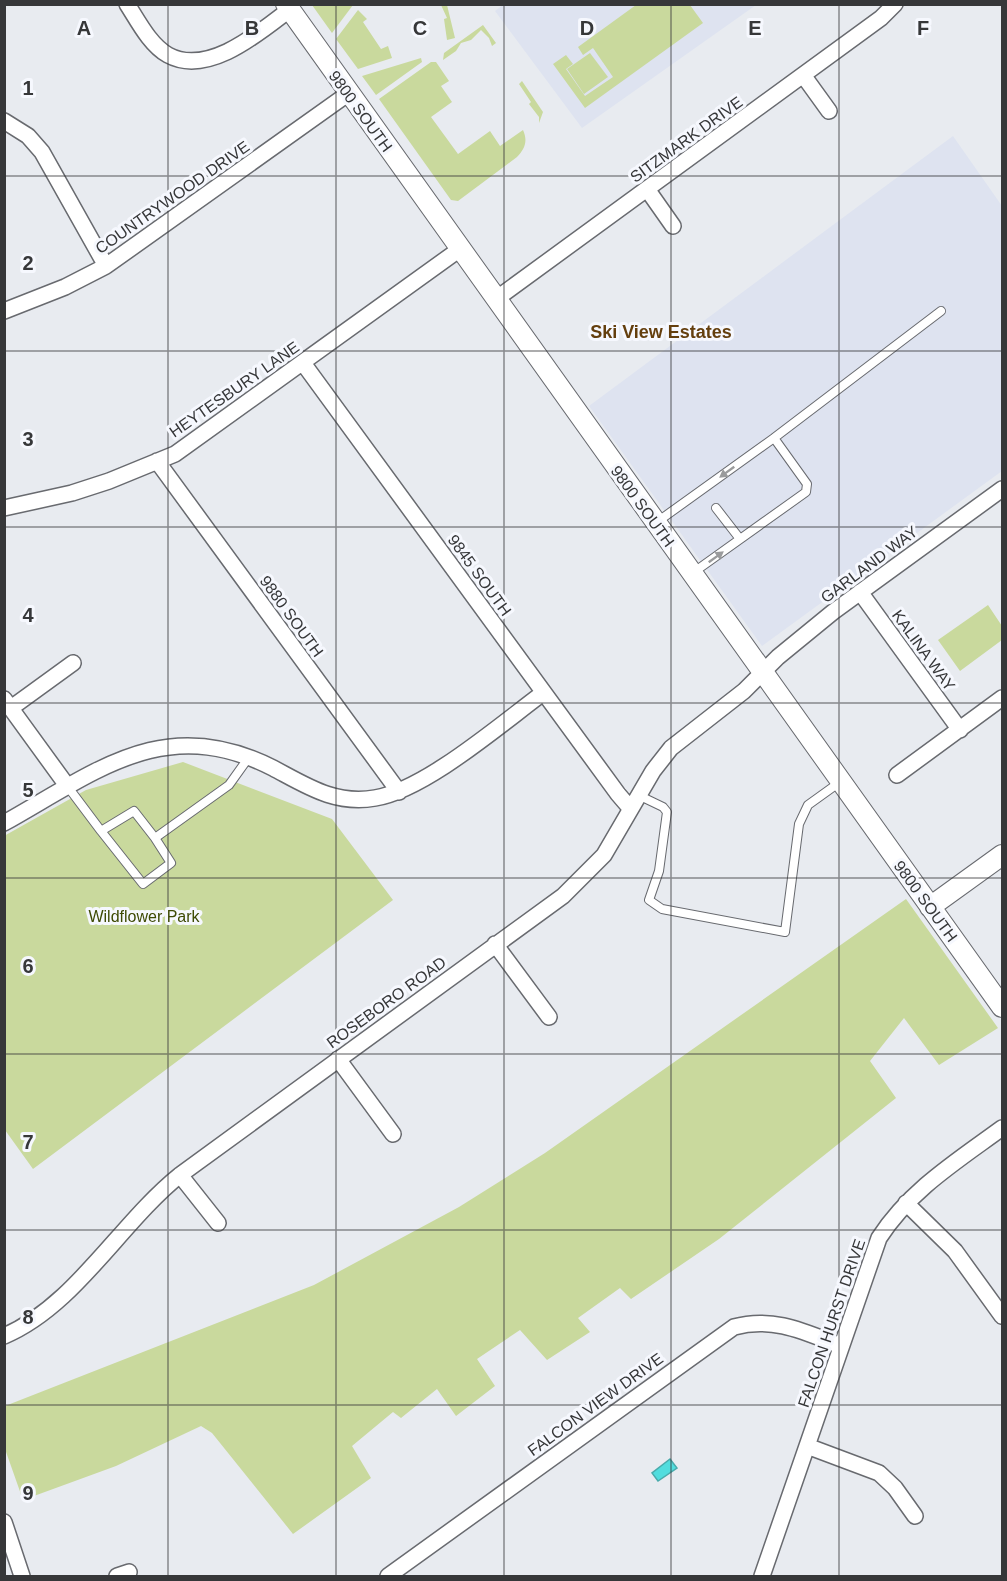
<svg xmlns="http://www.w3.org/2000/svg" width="1007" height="1581" font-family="Helvetica,sans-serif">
	<rect width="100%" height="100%" fill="#e8ebf0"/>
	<path fill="#dee3f0" d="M504,4L756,5L582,128L495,11Z
		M953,136L1002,206V471L762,646L589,406Z"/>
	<path fill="#c9d99d" d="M312,5H311H353L332,33Z
		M441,5H447L455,38L447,40L444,19L447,18Z
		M636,5H690L703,23L585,108L553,64L566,55L573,64L566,69L585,96L613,77L593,48L583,55L578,47Z
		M358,10L367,19L363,22L381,49L388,46L392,58L358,69L336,39Z
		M483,25L496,43L492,46L489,38L481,30L471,40L461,43L456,51L443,60L444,53Z
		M590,53L608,77L584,94L567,69Z
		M421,58L422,62L376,95L362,76Z
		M431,62H436L449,81L441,86L452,102L431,117L458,154L490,131L500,146L523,130C528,141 525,149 517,157L458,201L451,200L379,99Z
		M522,81L543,112L539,123V117L529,104L531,102L519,84Z
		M988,605L1002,626V640L960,671L938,640Z
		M183,762L332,819L393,900L33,1169L5,1130L4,836L86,790Z
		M906,899L998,1028L939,1065L904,1018L870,1061L896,1098L719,1239L631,1299L620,1288L578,1318L590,1332L547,1360L520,1330L477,1359L495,1386L456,1416L437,1389L401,1418L393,1412L352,1446L371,1478L293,1534L212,1433L201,1426L116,1466L23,1500L5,1449V1406L314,1285L459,1207L545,1153Z"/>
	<path fill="#51ddde" stroke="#49abac" stroke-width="1.5" d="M670,1459L677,1468L658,1481L652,1473Z"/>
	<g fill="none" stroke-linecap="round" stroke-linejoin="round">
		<g stroke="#686a6f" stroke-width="10">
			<path id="service" d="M716,508L740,539
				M657,522L774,438L941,311
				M694,572L806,492L807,484L774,438
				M68,787L101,831L134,811L155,838L229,785L249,757
				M638,795L663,807L667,812L659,871L649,900L662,909L785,932L799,824L808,805L840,782
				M101,831L143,884L171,863L155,838"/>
		</g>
		<g stroke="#686a6f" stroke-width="18">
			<path id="minor" d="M127,4C138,21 150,45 168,55C208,77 260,32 289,10
				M803,75L829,111
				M4,121L28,136L42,152L106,266
				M647,189L673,226
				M496,299L881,18L895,4
				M4,311L65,287L106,266L349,93
				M303,363L618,794L630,808
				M157,461L399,792
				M4,508L72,493L109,481L175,454L460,249
				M860,592L960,730
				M4,699L68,787
				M11,708L73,663
				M897,775L1002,698
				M4,823C97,771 165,713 273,768C307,786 335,805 375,798C425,790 501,724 543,693
				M495,944L549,1017
				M338,1059L393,1134
				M180,1175L218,1223
				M906,1203L955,1251L1002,1316
				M4,1336C75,1306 120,1223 180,1175L563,896L604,855L653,771L671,748L744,691L778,657L833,612L1002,489
				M807,1446L879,1473L895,1488L915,1516
				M4,1522L22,1576
				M117,1576L129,1572
				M388,1576L734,1327C773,1316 805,1332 841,1346
				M762,1576L879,1238C910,1190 957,1161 1002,1128"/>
		</g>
		<g stroke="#686a6f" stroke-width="22">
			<path id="tertiary" d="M286,4L1002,1007
				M930,907L1002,855"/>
		</g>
		<use href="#service" stroke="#fff" stroke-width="8"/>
		<use href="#minor" stroke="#fff" stroke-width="15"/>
		<use href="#tertiary" stroke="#fff" stroke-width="20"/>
	</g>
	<defs><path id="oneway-solid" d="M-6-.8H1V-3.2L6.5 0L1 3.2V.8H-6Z" transform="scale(1.5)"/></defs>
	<g fill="#9a9b9c">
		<use href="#oneway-solid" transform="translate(727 472) rotate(144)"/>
		<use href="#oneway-solid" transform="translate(716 557) rotate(-36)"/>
	</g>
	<path fill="none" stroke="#363739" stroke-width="1.5" stroke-opacity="0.55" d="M168,4V1576M336,4V1576M504,4V1576M671,4V1576M839,4V1576M4,176H1002M4,351H1002M4,527H1002M4,703H1002M4,878H1002M4,1054H1002M4,1230H1002M4,1405H1002"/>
	<g text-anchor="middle" stroke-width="6" stroke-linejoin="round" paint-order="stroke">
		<g font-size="16" fill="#363739" stroke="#f6f8fe">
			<text transform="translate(361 111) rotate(54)" y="6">9800 SOUTH</text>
			<text transform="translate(686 139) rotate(-36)" y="6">SITZMARK DRIVE</text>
			<text transform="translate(172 197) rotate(-35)" y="6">COUNTRYWOOD DRIVE</text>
			<text transform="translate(234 389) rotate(-35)" y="6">HEYTESBURY LANE</text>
			<text transform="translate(643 506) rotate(54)" y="6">9800 SOUTH</text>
			<text transform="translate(869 564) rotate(-37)" y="6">GARLAND WAY</text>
			<text transform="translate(480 575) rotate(54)" y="6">9845 SOUTH</text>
			<text transform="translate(292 616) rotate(54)" y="6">9880 SOUTH</text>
			<text transform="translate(924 650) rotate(54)" y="6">KALINA WAY</text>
			<text transform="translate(926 901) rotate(54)" y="6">9800 SOUTH</text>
			<text transform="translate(386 1002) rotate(-36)" y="6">ROSEBORO ROAD</text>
			<text transform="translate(831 1323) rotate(-71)" y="6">FALCON HURST DRIVE</text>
			<text transform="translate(595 1404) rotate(-36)" y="6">FALCON VIEW DRIVE</text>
		</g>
		<g font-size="16" fill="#3d4a03" stroke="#f6f8fe">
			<text x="144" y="922">Wildflower Park</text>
		</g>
		<g font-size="18" font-weight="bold" fill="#643f0e" stroke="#f6f8fe">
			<text x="661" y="338">Ski View Estates</text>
		</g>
	</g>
	<g font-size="20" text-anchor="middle" font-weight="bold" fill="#363739" stroke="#f6f8fe" stroke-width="6" stroke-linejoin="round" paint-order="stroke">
		<text x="84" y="35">A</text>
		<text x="252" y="35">B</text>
		<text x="420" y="35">C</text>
		<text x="587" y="35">D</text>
		<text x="755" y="35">E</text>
		<text x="923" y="35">F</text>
		<text x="28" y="95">1</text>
		<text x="28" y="270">2</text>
		<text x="28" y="446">3</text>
		<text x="28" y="622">4</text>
		<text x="28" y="797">5</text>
		<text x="28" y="973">6</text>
		<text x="28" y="1149">7</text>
		<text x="28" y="1324">8</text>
		<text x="28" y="1500">9</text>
	</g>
	<rect width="1007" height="1581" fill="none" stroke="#363739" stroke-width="12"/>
</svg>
